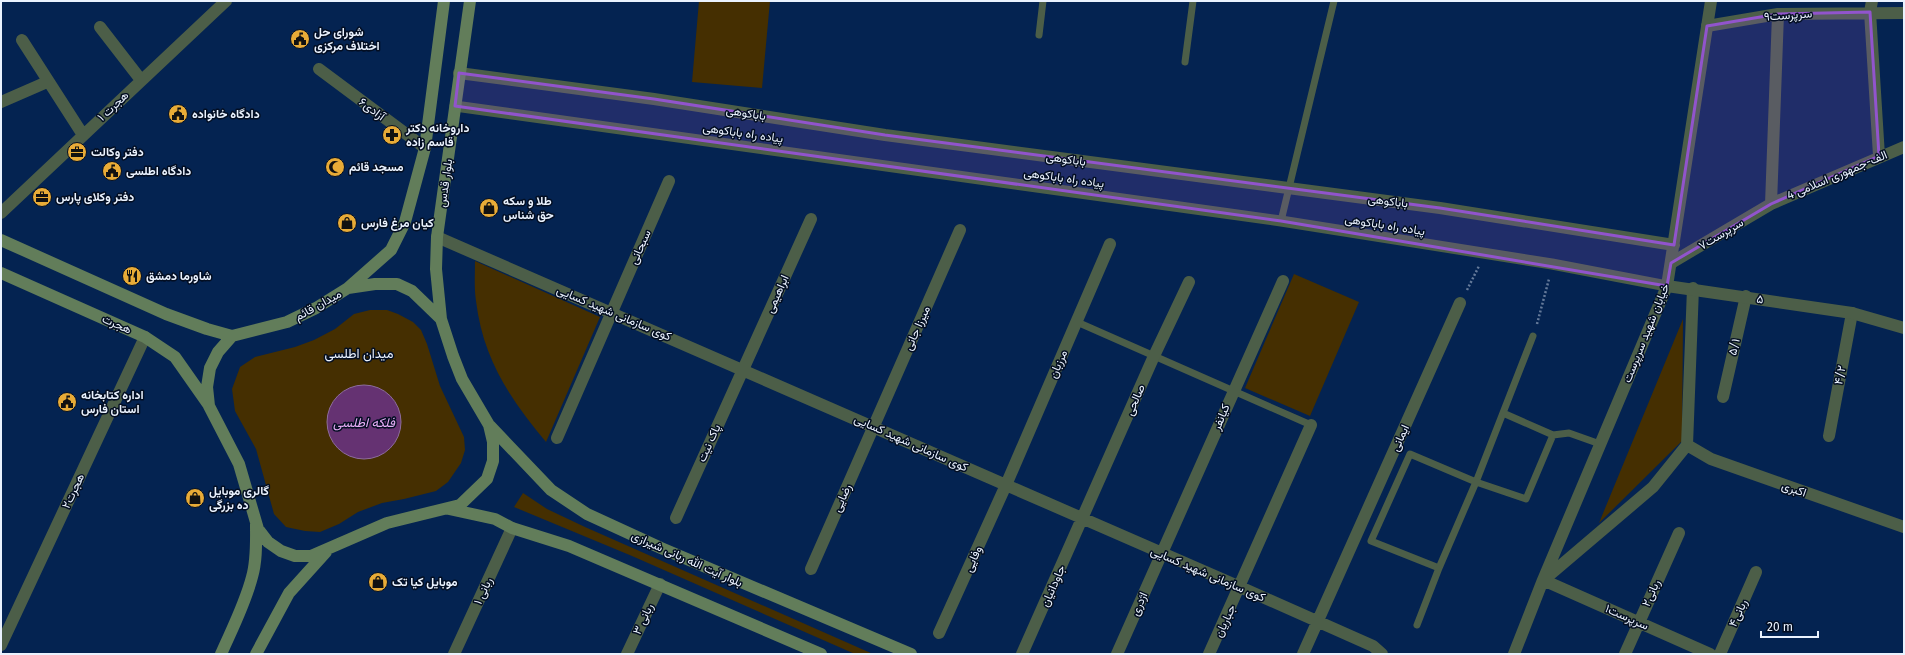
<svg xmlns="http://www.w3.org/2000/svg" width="1905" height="655" font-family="'Fira Sans',Vazirmatn,sans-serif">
	<rect width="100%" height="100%" fill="#042351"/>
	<path fill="#452f01" d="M699,1H770L762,88L692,82Z
		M475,261L600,317L546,442C510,399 483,359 476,301C474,288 475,274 475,261Z
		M1294,274L1359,302L1310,416L1245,388Z
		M370,310H387L398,314L413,322L421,330L427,344L440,386L464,437L465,450L461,463L448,482L436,491L404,499L382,503L358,512L339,524L320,532L305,531L286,527L274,514L256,449L235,411L232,389L240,367L255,357L295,347L314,340L335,329L354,314Z
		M1683,319L1682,441L1599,523Z
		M523,493L547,509L585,527L873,654H855L632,556L514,507Z"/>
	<path fill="#653272" stroke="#8d6c9c" d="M327 422a37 37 0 1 1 74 0a37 37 0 1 1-74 0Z"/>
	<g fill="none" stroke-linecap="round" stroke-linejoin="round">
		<path stroke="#657a9a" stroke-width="2.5" stroke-dasharray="2 2" stroke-linecap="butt" d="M1467,290L1479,266
			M1537,324L1549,279"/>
		<path stroke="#4c5e48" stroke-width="7" d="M1039,35L1043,1
			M1185,62L1193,1
			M1281,221L1334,1
			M1077,322L1311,425
			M1553,435L1569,433L1600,444
			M1439,568L1371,541L1410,454L1476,482L1526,499L1553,435L1503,413
			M1417,625L1439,568L1476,482L1533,336"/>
		<path stroke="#4c5e48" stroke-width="11" d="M455,106L1281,221L1552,264L1667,286"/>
		<path stroke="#4c5e48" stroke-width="12" d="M1872,1L1870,12L1879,156
			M1707,26L1778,14L1904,13
			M100,27L141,80
			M22,40L83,135
			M319,69L425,148
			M1,102L47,82
			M1771,204L1778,14
			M1,213L226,1
			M437,237L1240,587L1373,646L1382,654
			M1671,263L1771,204L1904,147
			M1723,397L1746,296
			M1829,436L1852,313
			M557,438L669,181
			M1687,445L1711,459L1904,527
			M676,518L811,219
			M811,569L960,230
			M1546,578L1653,487L1687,445L1693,288
			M1543,580L1710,654
			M939,633L1006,485L1110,244
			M1,645L145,337
			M454,654L512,528
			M627,654L660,584
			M1022,654L1154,356L1189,282
			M1117,654L1283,281
			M1209,654L1311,425
			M1303,654L1460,303
			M1514,654L1543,580L1667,286
			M1625,654L1679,533
			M1720,654L1756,572"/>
		<path stroke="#4c5e48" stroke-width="12" d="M1711,1L1667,286L1852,313L1904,328
			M459,73L654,99L885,135L1440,208L1674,245"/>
		<path stroke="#627d5a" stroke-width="12" d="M1,240L166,314L207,329L232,336
			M1,273L145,337L175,357L208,404
			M375,284H397L412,291L441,319L453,356L462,379L489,425L493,442V461L487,479L460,505L387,523L311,556H295L281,551L268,542L258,529L239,464L209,406L207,387L210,368L218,352L232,336L287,322L316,308L348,288Z
			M348,288L391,250L405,222L425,148L444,1
			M441,319L436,269L437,237L470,1
			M490,426L551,490L587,514L661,548L911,654
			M449,509L495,519L512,528L569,546L821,654
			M221,654C232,629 245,604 252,577C257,560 256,541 256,524
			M256,654L289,593L326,552"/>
	</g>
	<path fill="#9154cc" fill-opacity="0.2" stroke="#9154cc" stroke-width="3" stroke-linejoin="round" d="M1870,12L1879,156L1771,204L1671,263L1667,286L1281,221L455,106L459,73L654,99L885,135L1440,208L1674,245L1707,26L1778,14Z"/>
	<defs>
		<g id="civic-disc" transform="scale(1)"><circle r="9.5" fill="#e8ab37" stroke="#030e22"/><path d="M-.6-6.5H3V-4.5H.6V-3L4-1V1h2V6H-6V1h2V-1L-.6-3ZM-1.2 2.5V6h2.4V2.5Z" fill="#111"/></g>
		<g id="pharmacy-disc" transform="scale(1)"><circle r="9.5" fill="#e8ab37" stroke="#030e22"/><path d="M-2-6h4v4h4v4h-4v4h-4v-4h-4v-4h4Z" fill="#111"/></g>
		<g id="office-disc" transform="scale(1)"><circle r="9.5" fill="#e8ab37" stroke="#030e22"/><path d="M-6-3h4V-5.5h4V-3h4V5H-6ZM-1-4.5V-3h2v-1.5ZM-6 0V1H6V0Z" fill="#111"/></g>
		<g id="mosque-disc" transform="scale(1)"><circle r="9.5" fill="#e8ab37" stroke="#030e22"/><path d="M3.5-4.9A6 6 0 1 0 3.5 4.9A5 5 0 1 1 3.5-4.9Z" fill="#111"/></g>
		<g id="shop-disc" transform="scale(1)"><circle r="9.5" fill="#e8ab37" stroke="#030e22"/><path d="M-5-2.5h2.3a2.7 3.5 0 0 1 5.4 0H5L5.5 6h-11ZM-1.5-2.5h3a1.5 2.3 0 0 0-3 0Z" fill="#111"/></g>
		<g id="restaurant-disc" transform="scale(1)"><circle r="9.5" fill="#e8ab37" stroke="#030e22"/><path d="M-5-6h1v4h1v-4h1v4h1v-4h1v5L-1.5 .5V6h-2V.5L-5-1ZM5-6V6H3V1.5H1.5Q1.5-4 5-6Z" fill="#111"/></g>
	</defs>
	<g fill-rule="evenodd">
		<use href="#civic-disc" x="300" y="39"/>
		<use href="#civic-disc" x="178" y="114"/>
		<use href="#pharmacy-disc" x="392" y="135"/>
		<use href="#office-disc" x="77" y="152"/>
		<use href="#mosque-disc" x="335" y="167"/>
		<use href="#civic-disc" x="112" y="171"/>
		<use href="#office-disc" x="42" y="197"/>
		<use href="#shop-disc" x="489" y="208"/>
		<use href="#shop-disc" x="347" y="223"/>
		<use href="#restaurant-disc" x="132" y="276"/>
		<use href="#civic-disc" x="67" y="402"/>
		<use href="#shop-disc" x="195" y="498"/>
		<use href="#shop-disc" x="378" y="582"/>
	</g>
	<g text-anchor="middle" stroke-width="3" stroke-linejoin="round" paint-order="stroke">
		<g font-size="12" fill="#eaf2fe" stroke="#030e22">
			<text transform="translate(1788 15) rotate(-4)" y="4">سرپرست۹</text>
			<text transform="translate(113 106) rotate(-43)" y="4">هجرت ۱</text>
			<text transform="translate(372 109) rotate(37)" y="4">آزادی۶</text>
			<text transform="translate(746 113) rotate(9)" y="4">باباکوهی</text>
			<text transform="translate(743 133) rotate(8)" y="4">پیاده راه باباکوهی</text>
			<text transform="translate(1066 159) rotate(8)" y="4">باباکوهی</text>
			<text transform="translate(1837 175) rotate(-23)" y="4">4 الف-جمهوری اسلامی</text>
			<text transform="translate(1064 178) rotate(8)" y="4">پیاده راه باباکوهی</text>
			<text transform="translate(445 183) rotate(-82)" y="4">بلوار قدس</text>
			<text transform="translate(1388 201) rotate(7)" y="4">باباکوهی</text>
			<text transform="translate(1385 225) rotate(9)" y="4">پیاده راه باباکوهی</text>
			<text transform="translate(1721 234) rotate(-31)" y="4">سرپرست۷</text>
			<text transform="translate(640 247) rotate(-66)" y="4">سبحانی</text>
			<text transform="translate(777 294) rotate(-66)" y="4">ابراهیمی</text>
			<text transform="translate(1760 299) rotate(9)" y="4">۵</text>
			<text transform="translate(318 305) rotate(-29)" y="4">میدان قائم</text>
			<text transform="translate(614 313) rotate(23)" y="4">کوی سازمانی شهید کسایی</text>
			<text transform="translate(117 324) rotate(24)" y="4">هجرت</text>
			<text transform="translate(917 328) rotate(-66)" y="4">میرزا جانی</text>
			<text transform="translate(1646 333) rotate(-68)" y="4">خیابان شهید سرپرست</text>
			<text transform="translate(1734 347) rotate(-77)" y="4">۵/۱</text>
			<text transform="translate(1058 364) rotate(-67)" y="4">مرزبان</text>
			<text transform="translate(1840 375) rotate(-79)" y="4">۴/۲</text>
			<text transform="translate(1135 400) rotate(-67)" y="4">صالحی</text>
			<text transform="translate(1221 417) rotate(-67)" y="4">کیانفر</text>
			<text transform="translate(1400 438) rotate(-66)" y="4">ایمانی</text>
			<text transform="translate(709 443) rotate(-66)" y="4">پاک نیت</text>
			<text transform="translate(911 443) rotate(24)" y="4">کوی سازمانی شهید کسایی</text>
			<text transform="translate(1794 489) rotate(19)" y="4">اکبری</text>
			<text transform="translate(73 491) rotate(-65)" y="4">هجرت۲</text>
			<text transform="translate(842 498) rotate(-66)" y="4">رضایی</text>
			<text transform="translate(687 559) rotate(24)" y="4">بلوار آیت الله ربانی شیرازی</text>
			<text transform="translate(973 559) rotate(-66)" y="4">وفایی</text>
			<text transform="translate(1208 574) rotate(23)" y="4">کوی سازمانی شهید کسایی</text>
			<text transform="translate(1053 586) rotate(-66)" y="4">جاودانیان</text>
			<text transform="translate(483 591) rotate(-65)" y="4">ربانی ۱</text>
			<text transform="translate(1651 593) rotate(-66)" y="4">ربانی۲</text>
			<text transform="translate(1139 604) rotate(-66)" y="4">اژدری</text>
			<text transform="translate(1738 613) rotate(-66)" y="4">ربانی۴</text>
			<text transform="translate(1627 617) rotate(24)" y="4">سرپرست۱</text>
			<text transform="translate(643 619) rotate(-65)" y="4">ربانی ۳</text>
			<text transform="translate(1225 621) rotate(-65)" y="4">جباریان</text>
		</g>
		<g font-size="12" font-weight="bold" fill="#eaf2fe" stroke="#030e22" text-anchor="start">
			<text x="314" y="36">شورای حل<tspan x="314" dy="14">اختلاف مرکزی</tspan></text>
			<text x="192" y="118">دادگاه خانواده</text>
			<text x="406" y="132">داروخانه دکتر<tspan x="406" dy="14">قاسم زاده</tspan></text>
			<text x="91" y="156">دفتر وکالت</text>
			<text x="349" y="171">مسجد قائم</text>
			<text x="126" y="175">دادگاه اطلسی</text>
			<text x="56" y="201">دفتر وکلای پارس</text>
			<text x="503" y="205">طلا و سکه<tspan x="503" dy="14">حق شناس</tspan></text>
			<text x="361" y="227">کیان مرغ فارس</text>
			<text x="146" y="280">شاورما دمشق</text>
			<text x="81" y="399">اداره کتابخانه<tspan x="81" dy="14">استان فارس</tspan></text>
			<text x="209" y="495">گالری موبایل<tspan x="209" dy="14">ده بزرگی</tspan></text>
			<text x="392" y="586">موبایل کیا تک</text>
		</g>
		<g font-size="13" fill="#eaf2fe" stroke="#030e22">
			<text x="359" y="358">میدان اطلسی</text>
		</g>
		<g font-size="13" font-style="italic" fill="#e7adf6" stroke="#030e22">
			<text x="364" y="427">فلکه اطلسی</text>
		</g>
	</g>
	<rect width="1905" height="655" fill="none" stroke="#eaf2fe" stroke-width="4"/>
	<path d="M1761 631v6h57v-6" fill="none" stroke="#eaf2fe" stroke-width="2"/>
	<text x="1767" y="631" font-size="12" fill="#eaf2fe" stroke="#030e22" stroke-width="3" paint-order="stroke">20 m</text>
</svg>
